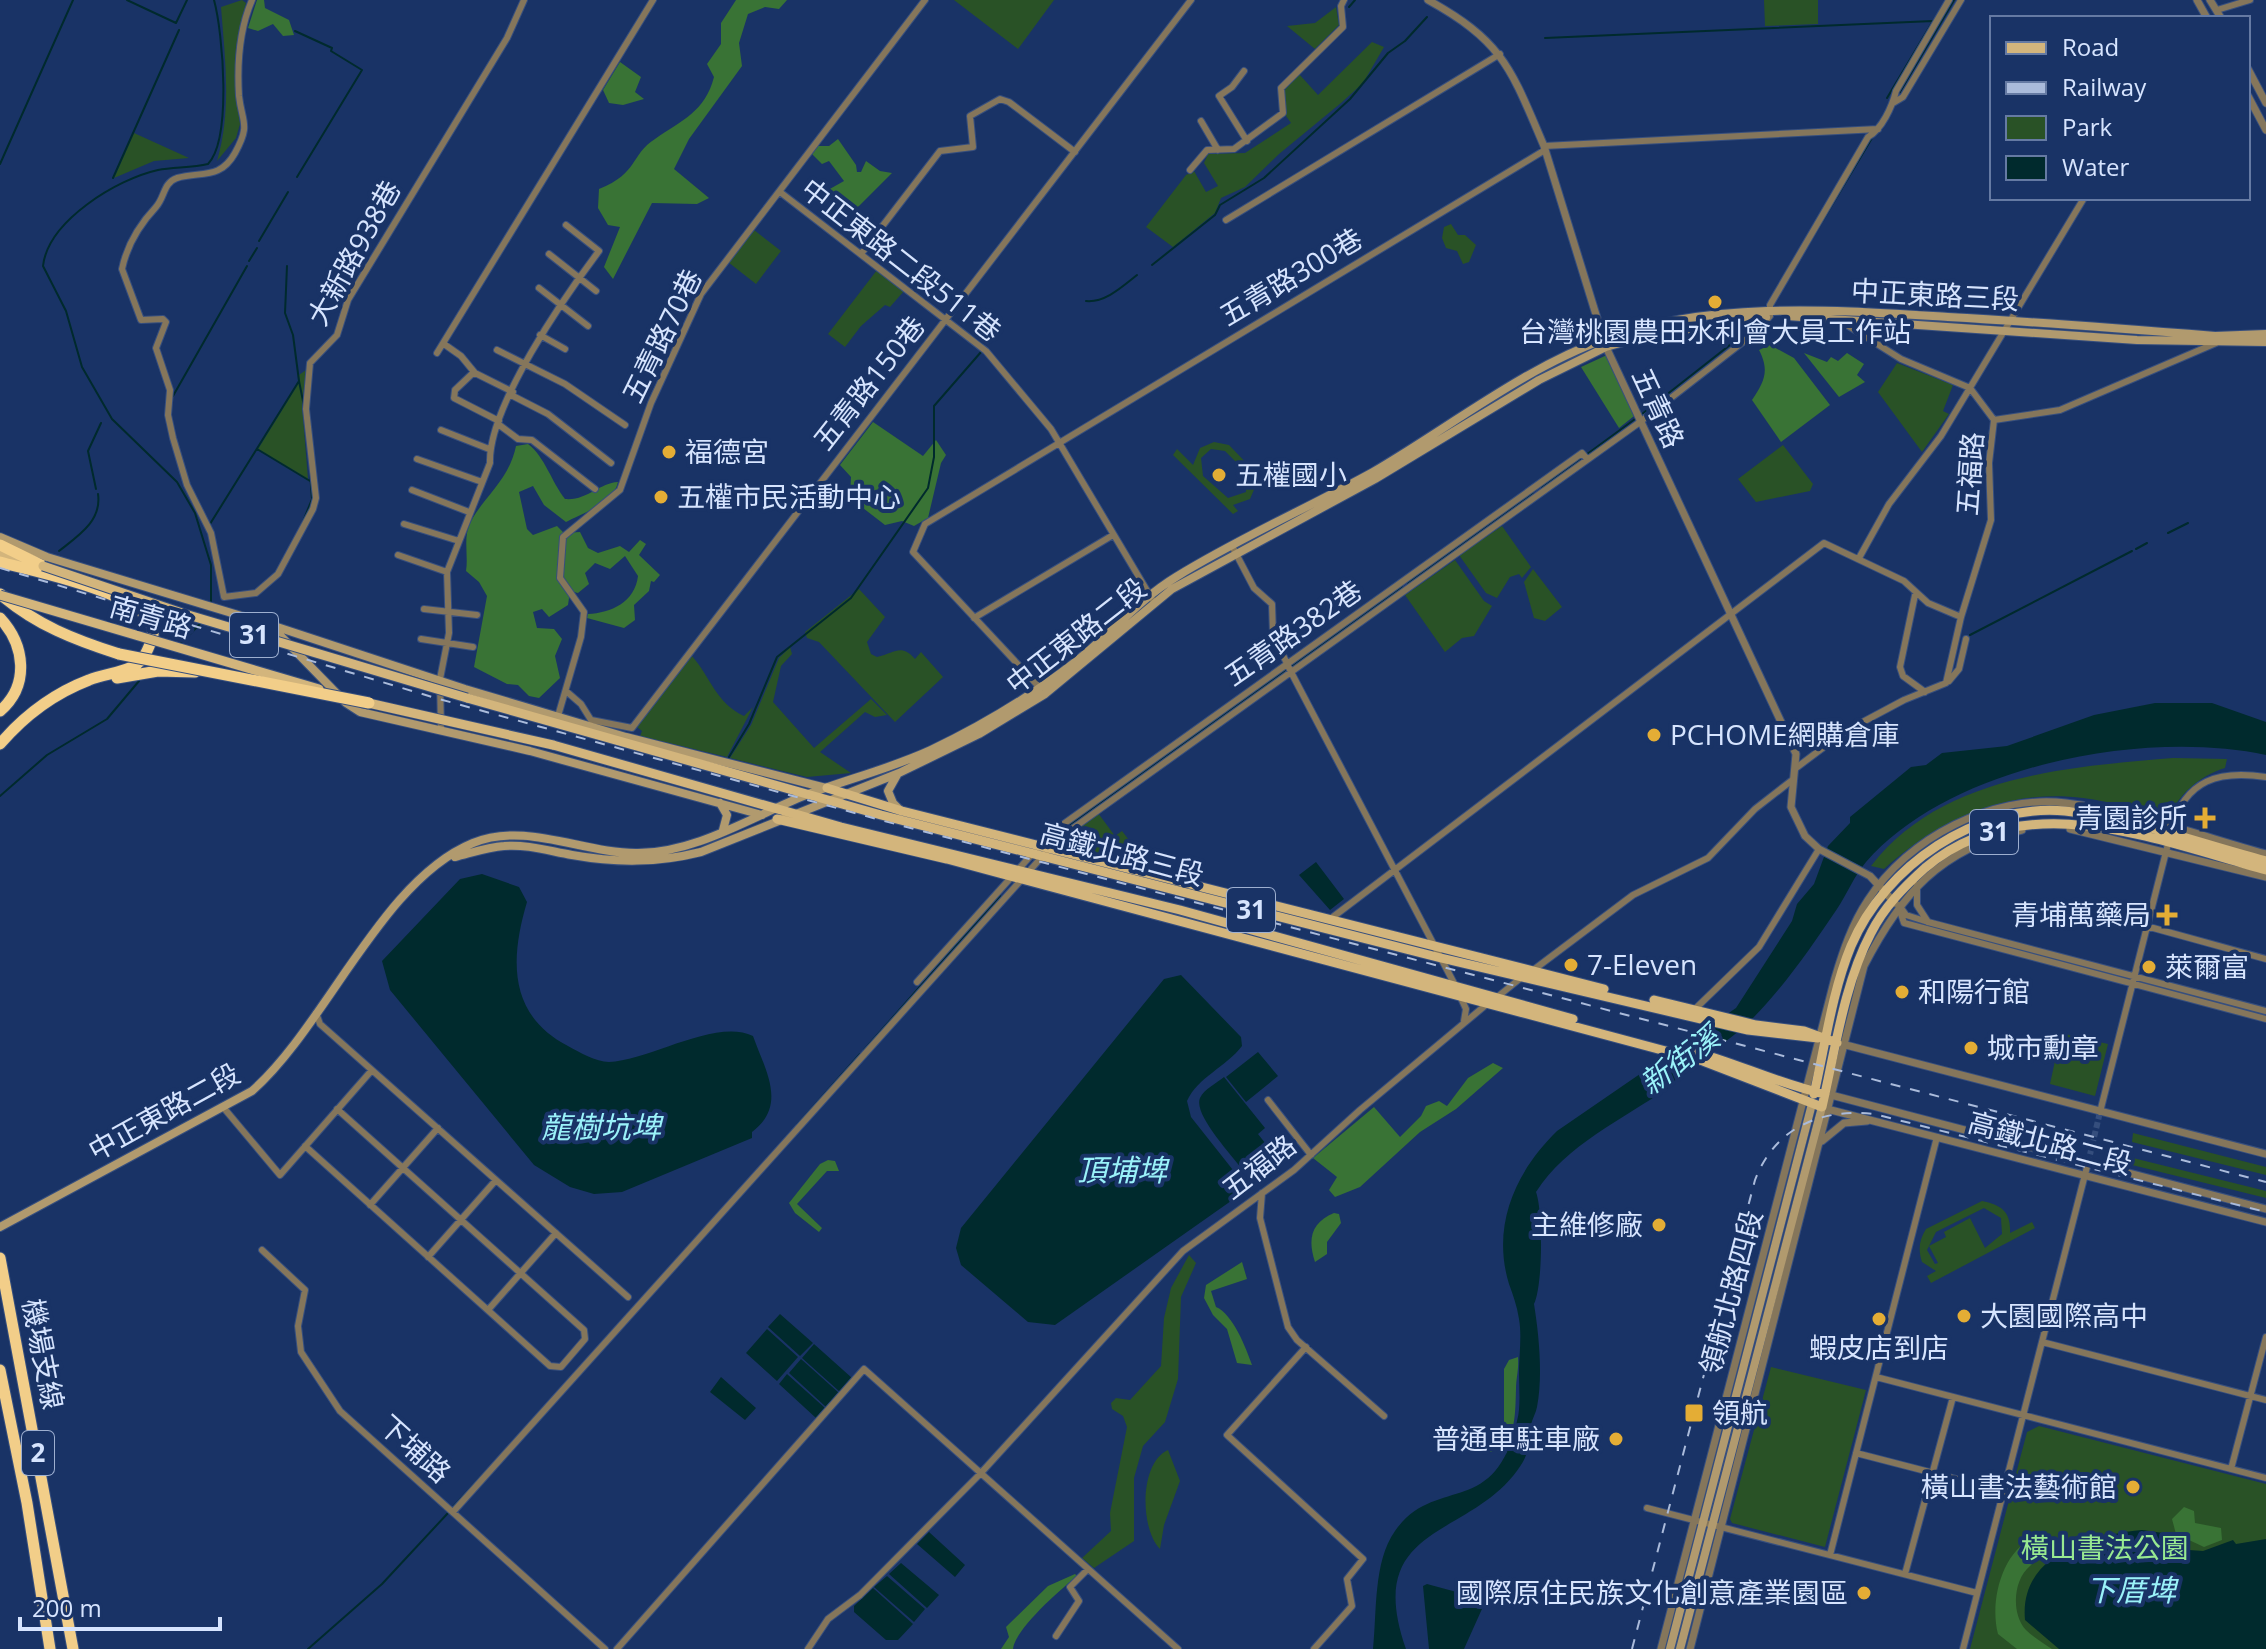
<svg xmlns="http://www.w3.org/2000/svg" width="2266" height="1649" font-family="'Open Sans','Noto Sans TC',sans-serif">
	<rect width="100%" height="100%" fill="#193366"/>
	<path fill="#295226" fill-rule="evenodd" d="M242,0L246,3L236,47L235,87L240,124L236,138L217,161C232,110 225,59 221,7Z
		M954,0H1054L1018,49Z
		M1764,0H1818V24L1765,26Z
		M1336,7L1339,25L1315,49L1287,26L1315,23Z
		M1372,42L1384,47L1363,83L1341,103L1279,154L1245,187L1221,198L1215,213L1173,247L1146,227L1186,175L1194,171L1206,192L1218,186L1204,163L1208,154L1245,153L1291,123L1286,116L1282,93L1299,74L1318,95Z
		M134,133L189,158L154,161L114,178Z
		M1451,224L1458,235H1465L1476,245L1469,262L1463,264L1457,251L1446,248L1442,238L1444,227Z
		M754,230L781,251L756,284L728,262Z
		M877,270L904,291L890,307L885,305L861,326L845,347L828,334Z
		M1897,363L1953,385L1943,411L1949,414L1922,452L1878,392Z
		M306,370L302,405L308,479L258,449L300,381L299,375Z
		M1214,442L1229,445L1255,472L1256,485L1250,499L1233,505L1238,511L1233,514L1173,455L1177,449L1193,465L1200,448ZM1211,449L1225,451L1247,473L1246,492L1228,498L1203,476L1201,458Z
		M1783,445L1813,484L1810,491L1756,502L1738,479Z
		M1502,526L1531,567L1522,578L1519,574L1510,577L1497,598L1486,593L1459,555Z
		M1455,560L1484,601L1492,606L1474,636L1462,638L1445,652L1405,595Z
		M1533,569L1562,607L1545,621L1534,618L1524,582Z
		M859,589L885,617L867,642L871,654L877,657C895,653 901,643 915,659L921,652L943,677L895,722L819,642L807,638L805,632Z
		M790,647L792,654L781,666L773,702L814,748L871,699L887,715L875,717L865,712L820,752L851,773L807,777L730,758L751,725L779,658Z
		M692,656C711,678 716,703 744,716L753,707L727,757L640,736L642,731L637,727Z
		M2173,758L2227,759L2225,768C2199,776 2180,794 2168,817C2140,811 2111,801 2083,798C2008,788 1938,820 1884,869L1871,866C1941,775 2068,767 2173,758Z
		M1098,813L1115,836L1122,831L1154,872L1064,847L1065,837Z
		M2061,1033L2108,1044L2095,1096L2050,1084Z
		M2133,1133L2266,1167V1175L2132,1142Z
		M2129,1157L2266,1191V1198L2128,1164Z
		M1982,1201C2002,1205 2011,1212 2010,1233L2032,1222L2035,1228L1931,1283L1927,1276L1936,1271L1922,1262C1918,1250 1919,1240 1926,1229ZM1984,1208L2001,1218L2002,1234L1985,1248L1970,1218L1944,1232L1946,1237L1929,1246L1938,1263L1935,1264L1927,1250L1936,1232Z
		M1189,1255L1196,1263L1181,1297L1178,1379L1165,1422L1143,1446L1134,1478V1541L1094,1568L1082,1558L1111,1531L1110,1513L1127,1427L1123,1416L1112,1409L1111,1403L1116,1398L1130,1400L1161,1366L1164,1318L1171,1288Z
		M1771,1367L1866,1390L1825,1547L1732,1523L1730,1519Z
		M2039,1426L2266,1484V1649H1970L2027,1432Z
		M1168,1450L1180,1481L1164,1525L1160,1549C1140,1529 1139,1463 1168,1450Z"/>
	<path fill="#397335" d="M257,0H264L265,8L289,20L294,35L283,36L273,24L258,31L248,28Z
		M736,0H787L779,9L765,7L748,14L739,43L742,66L689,139L674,169L709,198L697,204L652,203L613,279L604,267L620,227L608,225L598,208L599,189C639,173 630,155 655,139C682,120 705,112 714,77L707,64L721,44V23Z
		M620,62L641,77L635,92L644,99L623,105L609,103L603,90Z
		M838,139L856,165L857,172H861L866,161L880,171L892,173L859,206L848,212L825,197L828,190L844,181L829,161L822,164L812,154L818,146H829Z
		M1770,345L1794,358L1830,405L1781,442L1752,400C1764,382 1770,371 1759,350Z
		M1804,353L1827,362L1831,357L1838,361L1847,353L1864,364L1857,375L1865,382L1839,397Z
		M1607,355L1634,416L1619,428L1581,367Z
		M873,422L923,456L936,440L946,455L941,463L928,518L914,526L902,521L885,525L850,498L851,477L840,465Z
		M528,444C545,457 551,481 565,499C587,501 599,483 618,482C614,503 583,513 566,522L544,505L533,486L519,492L527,529L533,535L557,526L564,533L580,532L588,548L598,553L620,546L629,552L640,540L646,544L639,555L660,575L654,582L651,581L649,591L634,605L635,620L624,628L587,618L588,614C611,613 635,602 638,576L625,556L610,569L595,563L585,573L589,584L578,593L570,591L568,605L549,617L542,609L533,612L537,628L554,629L562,639L555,656L560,678L539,698L529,696L518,685L507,684L474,667L487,596L479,582L466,571C468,559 465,545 467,533C473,504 508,486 516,446Z
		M1493,1063L1503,1068L1456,1109L1420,1132L1360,1187L1335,1197L1329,1190L1337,1177L1313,1158L1374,1107L1400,1137L1421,1116L1426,1106L1439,1101L1447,1106L1468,1078Z
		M828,1160L835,1161L839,1171H827L797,1204L822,1228L819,1232L795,1213L789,1203L820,1164Z
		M1334,1213L1339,1214L1341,1223L1327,1242V1254L1315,1262C1307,1238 1312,1222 1334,1213Z
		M1242,1262L1247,1279L1211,1291L1216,1307C1233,1314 1246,1348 1252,1365L1237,1363L1227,1329L1213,1315L1204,1298L1206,1285Z
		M1518,1357C1519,1370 1516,1378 1516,1389C1515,1418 1517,1452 1480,1453L1504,1432V1369L1509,1360Z
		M2184,1507L2194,1511L2195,1523L2221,1528L2222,1540L2204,1547L2176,1534L2172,1519Z
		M2040,1535L2048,1549C2042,1557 2037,1559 2030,1566C2013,1580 2011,1614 2026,1630C2033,1637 2043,1643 2052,1649H2017L1998,1634C1989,1600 2003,1546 2040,1535Z
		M1075,1574L1077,1576C1060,1590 1015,1629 1013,1649H1001L1009,1637L1006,1627L1010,1623L1048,1586Z"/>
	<path fill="#002a2d" d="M2155,703H2212L2266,722V755C2144,729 1951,765 1866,862C1854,876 1847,894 1837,909C1812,946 1784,987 1752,1019C1727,1045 1692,1060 1668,1088C1623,1119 1566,1145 1536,1192C1543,1211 1543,1286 1534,1304C1539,1335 1543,1376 1537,1407C1536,1413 1532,1419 1531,1425C1528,1441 1531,1449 1521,1465C1473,1540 1361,1521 1406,1649H1373C1377,1613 1373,1562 1395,1531C1435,1474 1495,1520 1517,1421C1521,1406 1519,1389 1519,1373C1519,1356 1522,1336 1519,1319C1517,1306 1513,1295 1509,1284C1491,1225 1516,1171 1557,1131L1736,1008L1792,921L1797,904L1814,884L1828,846L1850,823V817L1911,767L1926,765L1942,753L2007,746L2094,715Z
		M1316,862L1344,899L1330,910L1299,875Z
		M482,874L519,887L527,902C510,959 508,1015 568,1046C579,1052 596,1062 609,1062C649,1061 715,1018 753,1036C765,1070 788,1105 752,1132V1138L622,1192L594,1194L570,1187L534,1165L390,990L382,961L460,879Z
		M1181,975L1241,1037L1242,1046C1226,1067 1198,1077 1187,1101L1191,1117L1248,1189L1055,1325L1028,1322L961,1265L956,1248L961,1228L1164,979Z
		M1258,1052L1278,1076L1246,1102L1226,1077Z
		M1224,1077L1265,1128L1258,1134L1273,1153L1249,1170L1241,1168C1231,1154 1193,1114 1200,1098C1204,1089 1217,1083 1224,1077Z
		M780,1314L813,1343L800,1356L768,1327Z
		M767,1329L798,1357L777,1381L746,1353Z
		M814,1344L852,1378L840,1392L802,1358Z
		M801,1359L839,1393L826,1407L789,1373Z
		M787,1374L825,1408L816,1418L779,1384Z
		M721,1377L756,1408L745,1420L710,1392Z
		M2142,1530L2163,1533L2189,1550L2203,1551L2233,1540L2236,1544L2266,1539V1649H2059L2025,1620C2019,1554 2091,1535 2142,1530Z
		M929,1532L965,1565L955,1577L917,1544Z
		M901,1563L939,1595L927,1608L889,1574Z
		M887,1576L925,1609L914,1622L874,1587Z
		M1427,1584L1486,1600L1464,1649H1429L1423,1586Z
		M873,1588L913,1624L898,1640H886L854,1612V1606Z"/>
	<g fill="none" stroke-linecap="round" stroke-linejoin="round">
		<path stroke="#002a2d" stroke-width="2" d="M127,0L176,23L187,0
			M1349,7L1355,0
			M295,31L332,48L331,51L362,70L297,177
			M1545,38L1933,21L1887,98
			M1900,92L1954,0
			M0,164L73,0
			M113,178L179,30
			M259,241L288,192
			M1807,247L1872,138
			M249,261L257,248
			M1152,265L1215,215L1220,205L1264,178L1350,99L1388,53L1405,41L1427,17
			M1086,301C1105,303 1123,286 1137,275
			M299,381L304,406
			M173,396L247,266
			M1642,414L1754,326
			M257,449L310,481
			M1542,487L1635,419
			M96,489L88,451L101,423
			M210,524L299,381L293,335L285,313L287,266
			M302,524L312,499L310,472
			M2168,533L2188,523
			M2136,549L2147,543
			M59,551C78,536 102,521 98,494
			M1408,583L1533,493
			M211,605V565L195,513L177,482L112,419L82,367L66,311L43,266C48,221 117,179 158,170C174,167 192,168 208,164C232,139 223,33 214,0
			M1970,635L2132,551
			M179,645L200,624
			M1292,666L1402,587
			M729,757L749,724L777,657L851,598L928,488L934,457V406L981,352
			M0,796L47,755L107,719L139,681
			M1062,830L1286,670
			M864,1050L1000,896
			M797,1125L860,1054
			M453,1507L488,1469
			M308,1649L382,1584L448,1513"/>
		<path stroke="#354e7d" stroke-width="6" stroke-dasharray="6 3" stroke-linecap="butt" d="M2088,1163L2100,1112"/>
		<g stroke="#374f7e" stroke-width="8">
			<path id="minor" d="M252,0C239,30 237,63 239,96C242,123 251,124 235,153C220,180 201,171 177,178C163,183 165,197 156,207C141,223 127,245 122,269L141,320L163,319L166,322L156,348L170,390L168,415L173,438L187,485L211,533L224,597L256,593L278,574L313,509L316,498L306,409L310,363L337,335L348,300L507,38L524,0
				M2217,10L2250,0
				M1244,71L1232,87L1219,96L1247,141
				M1893,103L1903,97L1961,0
				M1201,121L1218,150
				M1544,146L1878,129
				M1190,170L1207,150L1234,149L1283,113L1281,88L1343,27L1341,6L1344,0
				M780,192L986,351L1051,429L1152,599
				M1226,220L1500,54
				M549,254L596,291
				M861,254L940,151L973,147L970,116L1000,99L1009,102L1075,152
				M539,288L588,326
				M1839,320L1901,359L1970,388L1994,420
				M540,335L565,349
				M444,344L461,356L475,373L513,392
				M497,350L565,384L625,425
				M437,353L653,0
				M474,372L455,390L454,398L499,421
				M511,395L548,414L611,463
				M1994,420L2060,410L2216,343
				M498,424L518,439L532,440L595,489
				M441,430L489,449
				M417,459L482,482
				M412,490L469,512
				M404,524L459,541
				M1232,546L1254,588L1272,604L1273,634L1291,672L1456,987L1466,1009L1464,1021
				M398,555L447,572
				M1859,558L1889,504L1941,436L2084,198
				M1915,595L1900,667L1903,676L1925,692
				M424,609L477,615
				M974,618L1113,535
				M421,639L473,647
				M1949,681L1959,669L1966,639
				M1040,688L913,552L925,524L1545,150
				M566,691L581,704L591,720L632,728L1191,0
				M558,716L581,637L584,612L560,578L563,537L620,490L651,403L701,294L925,0
				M441,730L440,679L449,633L447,572L490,463C488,407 565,296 599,251L566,225
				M1796,768L1844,732L1904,700L1946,683L1961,617L1991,520L1989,463L1994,420
				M2171,829C2186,779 2219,770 2266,777
				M1917,885V905L1928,922
				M1898,905L1904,923L2266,1019
				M1901,908L1906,915L1928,922L2266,1011
				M1329,920L1824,543L1904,581L1928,603L1961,617
				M2146,926L2266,959
				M1532,971L1633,895L1708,858L1755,809L1791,781
				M917,982L1051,833L1582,453L1587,459
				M1496,998L1522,977
				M1694,1010L1759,947L1819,849
				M316,1013L320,1024L628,1297
				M1268,1100L1311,1155
				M223,1107L280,1175L372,1070
				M2100,1112L2169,840
				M305,1146L550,1366L561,1367L585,1339L584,1330L337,1109
				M1262,1193L1260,1218L1288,1327L1297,1340L1384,1416
				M370,1205L438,1128
				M262,1250L305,1290L298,1326L301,1352L340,1411L605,1649
				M428,1257L496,1180
				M488,1310L556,1233
				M2042,1342L2266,1400
				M1306,1347L1227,1435L1363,1559L1347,1579L1352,1606L1314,1649
				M1876,1377L2266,1478
				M1856,1453L2003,1491
				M2231,1469L2266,1337
				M1647,1508L1977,1593
				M453,1512L1058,839L1640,422L1757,331L1770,316V305L1868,137C1882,129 1892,107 1896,91L1949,0
				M1830,1555L1937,1137
				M1905,1574L1953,1397
				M1056,1636L1079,1601L1070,1587L1088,1569
				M617,1649L864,1369L1178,1649
				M808,1649L828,1619L860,1595L980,1474L1183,1251L1294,1170L1360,1110L1487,1004
				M1963,1649L2088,1163"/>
		</g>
		<g stroke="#374f7e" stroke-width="9">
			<path id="tertiary" d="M1428,0C1504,42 1511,69 1544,146L1606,347L1796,754L1791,807L1805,836L1819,849L1870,876L1895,903
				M2197,0L2207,18
				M2210,0L2221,18
				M2248,69L2266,103
				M2248,96L2266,130
				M2070,829L2266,877
				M1842,1044L2266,1154
				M1831,1095L2266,1209
				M1827,1109L2266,1222
				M1822,1141L1844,1123L1867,1121
				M1661,1649L1835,978C1843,951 1852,924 1868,900C1908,838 1992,794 2066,803C2133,811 2201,836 2266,854
				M1690,1649L1864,966C1901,894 1940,849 2022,830"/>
		</g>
		<g stroke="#374f7e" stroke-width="10">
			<path id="secondary" d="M1787,316L2137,340L2266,342
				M0,537L47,557L268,624L465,689L626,737L826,788
				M272,627L346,703L360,712L530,751L762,815
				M897,775L888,791L893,803L901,811
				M720,803L727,815L723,830
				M455,857C471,853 488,847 504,846C527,844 549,851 572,855C617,863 657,863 701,852L899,773L979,734L1045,694L1172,589L1375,479L1539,380L1606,347L1645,336L1766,317
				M0,1227L252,1091C326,1026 382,880 473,843C526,821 584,854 638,853C696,853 753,816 806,795C847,779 890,769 931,750C981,726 1030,697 1074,663C1109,636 1138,600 1176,577C1239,538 1308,508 1373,472C1447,429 1524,368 1605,339C1712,300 1836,310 1948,317C2037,322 2126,329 2215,336L2266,334
				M1670,1649L1812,1104
				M1680,1649L1822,1107"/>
		</g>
		<g stroke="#374f7e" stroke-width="11">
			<path id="primary" d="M0,554L25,561
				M467,698L881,815L1441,958L1748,1030L1818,1038
				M553,745L841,827L1180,910L1573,1019
				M827,788L902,811L1604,989
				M777,819L947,859L1703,1061L1822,1107C1835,1051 1844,984 1871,933C1884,907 1904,887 1925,868C2025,784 2156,840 2266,870
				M1654,1000L1756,1025L1804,1031L1837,1043
				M1688,1050C1735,1062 1778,1084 1825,1094
				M1814,1094C1825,1046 1832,992 1851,946C1885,866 1976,803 2065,811C2132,818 2201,844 2266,861"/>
		</g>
		<g stroke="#374f7e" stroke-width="13">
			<path id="motorway" d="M0,545L43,566
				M0,562C31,571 167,596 152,639C148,649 145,658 136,665C123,673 103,674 89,680C55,693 24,716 0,744
				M0,594C36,625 75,640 119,654
				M0,618C25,645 30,685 0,711
				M117,678L158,671L195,672
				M0,1258L73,1649
				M0,1370L27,1503L50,1649"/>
		</g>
		<use href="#minor" stroke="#85765b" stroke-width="6"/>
		<use href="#tertiary" stroke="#85765b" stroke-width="7"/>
		<use href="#secondary" stroke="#b19a6e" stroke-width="8"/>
		<use href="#primary" stroke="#d3b57c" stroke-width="9"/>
		<use href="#motorway" stroke="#f2ce89" stroke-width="11"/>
		<path stroke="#aabbdb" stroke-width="2" stroke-dasharray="10 10" stroke-linecap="butt" d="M0,568L439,699L884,821L2266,1182
			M1632,1649L1755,1180C1775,1128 1820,1108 1874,1114L2266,1212"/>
		<g stroke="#374f7e" stroke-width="11" stroke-linecap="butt">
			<path id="primary-bridge" d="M43,566L185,614L467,698
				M0,595L319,689
				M364,702L553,745"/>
		</g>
		<g stroke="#374f7e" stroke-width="13" stroke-linecap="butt">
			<path id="motorway-bridge" d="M119,654L369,703"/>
		</g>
		<use href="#primary-bridge" stroke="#d3b57c" stroke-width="9"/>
		<use href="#motorway-bridge" stroke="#f2ce89" stroke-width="11"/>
	</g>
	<g fill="#e4ad35" stroke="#193366" stroke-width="3">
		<circle cx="1715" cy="302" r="8"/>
		<circle cx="669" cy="452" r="8"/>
		<circle cx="1219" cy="475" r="8"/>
		<circle cx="661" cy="497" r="8"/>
		<circle cx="1654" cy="735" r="8"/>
		<path d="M2201 806h8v8h8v8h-8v8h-8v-8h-8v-8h8z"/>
		<path d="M2163 903h8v8h8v8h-8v8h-8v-8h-8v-8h8z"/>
		<circle cx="1571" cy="965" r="8"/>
		<circle cx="2149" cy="967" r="8"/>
		<circle cx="1902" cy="992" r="8"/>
		<circle cx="1971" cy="1048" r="8"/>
		<circle cx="1659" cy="1225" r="8"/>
		<circle cx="1964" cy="1316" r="8"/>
		<circle cx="1879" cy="1319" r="8"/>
		<rect x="1684" y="1403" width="20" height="20" rx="4"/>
		<circle cx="1616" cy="1439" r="8"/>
		<circle cx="2133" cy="1487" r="8"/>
		<circle cx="1864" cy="1593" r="8"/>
	</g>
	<g text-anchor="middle" stroke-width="8" stroke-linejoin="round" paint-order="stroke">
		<g fill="#193366" stroke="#9dafd0" stroke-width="2">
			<rect x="230" y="613" width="48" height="44" rx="6"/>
			<rect x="1970" y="810" width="48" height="44" rx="6"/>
			<rect x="1227" y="888" width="48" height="44" rx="6"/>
			<rect x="22" y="1431" width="32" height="44" rx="6"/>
		</g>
		<g font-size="26" font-weight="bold" fill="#d6e4fe">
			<text x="254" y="644">31</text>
			<text x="1994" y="841">31</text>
			<text x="1251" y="919">31</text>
			<text x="38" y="1462">2</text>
		</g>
		<g font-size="28" fill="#d6e4fe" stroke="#193366">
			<text transform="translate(354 253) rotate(-61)" y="10">大新路938巷</text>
			<text transform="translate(901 260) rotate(38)" y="10">中正東路二段511巷</text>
			<text transform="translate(1291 277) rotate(-31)" y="10">五青路300巷</text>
			<text transform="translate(1935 295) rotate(3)" y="10">中正東路三段</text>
			<text transform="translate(662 336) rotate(-64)" y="10">五青路70巷</text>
			<text transform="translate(869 383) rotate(-52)" y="10">五青路150巷</text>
			<text transform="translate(1658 408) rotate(65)" y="10">五青路</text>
			<text transform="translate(1970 474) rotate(-86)" y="10">五福路</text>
			<text transform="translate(151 617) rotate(16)" y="10">南青路</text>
			<text transform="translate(1293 633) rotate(-35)" y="10">五青路382巷</text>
			<text transform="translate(1076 636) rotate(-38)" y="10">中正東路二段</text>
			<text transform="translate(1122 854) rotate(15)" y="10">高鐵北路三段</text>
			<text transform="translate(164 1112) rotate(-29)" y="10">中正東路二段</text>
			<text transform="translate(2050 1143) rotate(15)" y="10">高鐵北路二段</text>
			<text transform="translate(1259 1167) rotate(-38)" y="10">五福路</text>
			<text transform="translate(1731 1292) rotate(-75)" y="10">領航北路四段</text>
			<text transform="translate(43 1354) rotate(79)" y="10">機場支線</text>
			<text transform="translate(415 1449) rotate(42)" y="10">下埔路</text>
		</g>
		<g font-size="28" fill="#d6e4fe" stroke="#193366" text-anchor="start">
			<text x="1715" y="342" text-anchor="middle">台灣桃園農田水利會大員工作站</text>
			<text x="685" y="462">福德宮</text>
			<text x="1235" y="485">五權國小</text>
			<text x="677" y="507">五權市民活動中心</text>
			<text x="1670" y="745">PCHOME網購倉庫</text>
			<text x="2187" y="828" text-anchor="end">青園診所</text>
			<text x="2151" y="925" text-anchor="end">青埔萬藥局</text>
			<text x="1587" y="975">7-Eleven</text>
			<text x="2165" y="977">萊爾富</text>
			<text x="1918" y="1002">和陽行館</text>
			<text x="1987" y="1058">城市勳章</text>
			<text x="1643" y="1235" text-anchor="end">主維修廠</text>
			<text x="1980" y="1326">大園國際高中</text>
			<text x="1879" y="1358" text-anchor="middle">蝦皮店到店</text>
			<text x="1712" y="1423">領航</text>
			<text x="1600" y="1449" text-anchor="end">普通車駐車廠</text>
			<text x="2117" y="1497" text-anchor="end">橫山書法藝術館</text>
			<text x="1848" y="1603" text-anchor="end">國際原住民族文化創意產業園區</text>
		</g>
		<g font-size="28" fill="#98e991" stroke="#193366">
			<text x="2105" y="1558">橫山書法公園</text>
		</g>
		<g font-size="30" font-style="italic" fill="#9af2f9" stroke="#193366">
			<text transform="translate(1680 1061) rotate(-37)" y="10">新街溪</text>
			<text x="601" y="1138">龍樹坑埤</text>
			<text x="1122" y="1181">頂埔埤</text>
			<text x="2131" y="1601">下厝埤</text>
		</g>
	</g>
	<rect x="1990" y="16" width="260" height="184" fill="#193366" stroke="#657aa3" stroke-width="2"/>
	<rect x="2006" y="42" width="40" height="12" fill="#d3b57c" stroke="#657aa3" stroke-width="2"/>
	<text x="2062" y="56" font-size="24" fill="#d6e4fe">Road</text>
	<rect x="2006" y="82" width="40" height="12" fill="#aabbdb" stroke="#657aa3" stroke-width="2"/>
	<text x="2062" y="96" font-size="24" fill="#d6e4fe">Railway</text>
	<rect x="2006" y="116" width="40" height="24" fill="#295226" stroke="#657aa3" stroke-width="2"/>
	<text x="2062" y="136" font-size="24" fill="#d6e4fe">Park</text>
	<rect x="2006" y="156" width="40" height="24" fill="#002a2d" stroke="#657aa3" stroke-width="2"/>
	<text x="2062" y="176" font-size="24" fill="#d6e4fe">Water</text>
	<path d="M20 1617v12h200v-12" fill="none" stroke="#d6e4fe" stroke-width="4"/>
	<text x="32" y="1617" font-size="24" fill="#d6e4fe" stroke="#193366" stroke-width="6" paint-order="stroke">200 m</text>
</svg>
